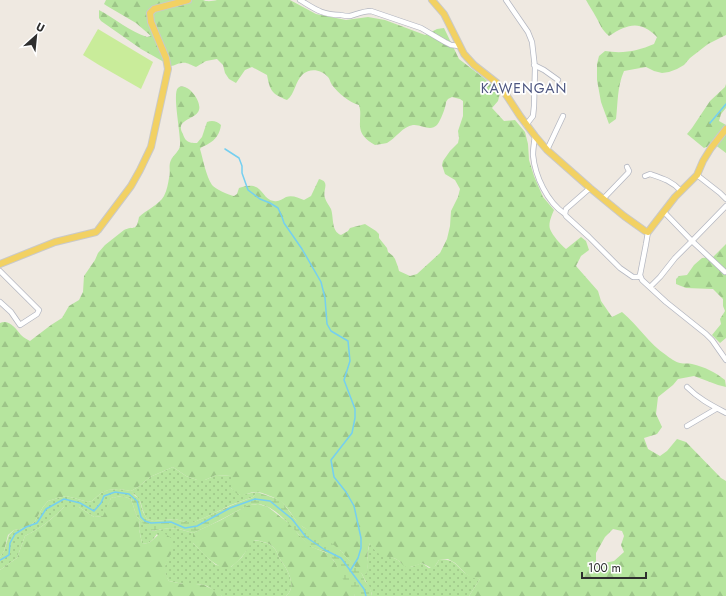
<svg xmlns="http://www.w3.org/2000/svg" width="726" height="596" font-family="Jost,sans-serif">
	<defs>
		<pattern id="grass-dots" width="8" height="8" patternUnits="userSpaceOnUse"><rect width="8" height="8" fill="#b6e59e"/><path d="M2 2h.1M6 6h.1" fill="none" stroke="#9dc588" stroke-width="1.8" stroke-linecap="round"/></pattern>
		<pattern id="forest-firs" width="22" height="20" patternUnits="userSpaceOnUse"><rect width="22" height="20" fill="#b6e59e"/><path d="M5 1l3.5 6h-7zM16 11l3.5 6h-7z" fill="#9dc588"/></pattern>
		<pattern id="wetland-marsh" width="20" height="14" patternUnits="userSpaceOnUse"><rect width="20" height="14" fill="#b6e59e"/><path d="M1 5h8M5 5V1M11 12h8M15 12V8" fill="none" stroke="#9dc588"/></pattern>
	</defs>
	<rect width="100%" height="100%" fill="#efe9e1"/>
	<path fill="url(#grass-dots)" d="M173,467L186,476L197,480H205L216,475L231,476V488L240,495L257,492L253,497L231,505L206,517L194,522H186L175,519L154,521L147,519C142,512 142,504 139,499C137,496 134,494 131,492V499L122,496L111,498L104,516L94,517L79,507H64C51,520 41,528 25,536L17,558L0,570V557L4,551L9,535L14,530L26,528L32,524L35,521L43,507L48,501L58,498L66,496L74,498L88,502L92,501L101,493L108,490L119,489L131,491L138,487L150,477Z
		M140,520L151,531L170,528L179,529L193,533V543L210,560L216,565L231,567L242,557L253,540C260,541 269,542 274,548C277,551 278,556 280,559C287,569 298,586 286,596H222L207,586L204,585L196,584H183L169,581C162,570 164,566 170,555L157,534C153,540 149,545 142,543L139,529Z
		M370,542L375,550L398,560L401,563L411,567L422,563L429,568L435,566L439,560C455,559 454,564 465,573C469,576 475,577 480,579L469,596H372C371,587 365,582 362,574H366L368,568L367,563L368,551Z"/>
	<path fill="url(#forest-firs)" fill-rule="evenodd" d="M106,0H203C207,2 213,1 217,0H290L316,14L346,20L368,17L385,20L425,35L437,29L444,28L459,59L485,79L500,93L498,101L492,108L504,121L515,120L525,132L528,144L529,160L534,176L543,197L554,210C552,215 548,223 550,229C553,236 560,244 566,249L581,237L586,241L589,250L581,256L576,266L598,291L601,301L612,317L622,312C638,325 649,344 666,355C670,358 675,362 680,363C684,364 688,363 692,364C705,367 715,372 725,380L726,387L718,385L694,376L678,379L673,385L658,397L656,414L662,427L657,434L644,438L648,449L660,456L667,451L677,439L686,442L721,478L726,481V596H469L480,579L473,578L466,574L455,563L448,559L439,560L433,569L422,563C417,565 411,568 406,567C402,565 400,561 396,559C391,557 386,557 381,555C376,553 373,547 370,543C366,552 368,562 368,571L366,574H362L359,572L341,551L300,525C292,517 287,504 277,499C273,497 261,492 257,492C245,492 242,501 231,488V476L216,475L205,480H197L186,476L173,467L150,477L138,487L131,491L119,489L108,490L101,493L92,501L88,502L74,498L66,496L58,498L48,501L43,507L35,521L32,524L26,528L14,530L8,535L4,551L0,557V323C9,319 16,329 21,335C24,338 27,339 30,341L51,325L62,318L69,306L79,300L83,292L84,276L95,260L98,253L105,245L124,230C134,225 136,233 139,217C146,210 159,205 164,196C167,190 168,184 169,178C171,172 168,166 171,160C173,155 180,151 180,145C181,134 172,93 178,88C186,81 202,100 199,110C196,120 174,119 183,134C183,135 185,139 186,140C189,143 193,143 197,143L202,137L207,122C212,120 217,121 221,125C220,133 216,140 208,144C205,146 202,146 200,149C203,159 206,176 212,185C215,189 229,195 234,196L237,194L239,188C264,179 260,199 274,201C279,202 282,199 286,197C293,195 298,198 304,200L311,196L319,179C331,182 322,190 325,198C326,202 329,205 331,209C334,218 331,231 341,235L348,231L350,228L365,224L376,231L379,234V238L387,248L388,252L393,256L395,259L398,267L399,271L410,276L417,274L440,253L447,239L450,226L451,211L458,197L460,189L455,180L445,174L442,165L443,161L450,151L458,143L459,138L458,131L463,116V101L460,99L452,97L448,99L446,102C446,107 440,122 437,125C430,132 421,124 413,125C403,126 395,139 387,143C384,144 379,144 375,145C365,139 359,134 360,122C360,114 361,112 359,105C349,102 339,94 332,85C330,82 330,79 328,77C321,69 310,68 303,74C295,81 295,94 287,100C272,94 270,91 267,75L252,67L245,70L236,83L229,79L225,73L223,65L217,59L206,61L196,67C190,65 187,62 182,63C177,63 175,66 171,66L141,49L101,21L99,18V10C116,19 129,31 147,37L151,36L136,23L107,6L104,4ZM613,529L622,531L624,536L621,545L624,552L614,561L596,565V553L605,537Z
		M586,0H726V35L708,44L690,58L684,65L677,69L669,72L662,73L654,71L646,67L624,71C617,87 618,103 616,119L609,124L601,102L597,80V64L599,56L605,51C623,54 638,51 654,44L657,37C640,20 628,24 609,36C601,29 601,26 596,17C593,11 589,6 586,0Z
		M726,84V108L721,114L719,121L726,125V153L714,144L704,148L687,134L692,128L710,101L725,87Z
		M726,244V338L720,343L712,335L721,324L720,319L725,311L723,306V299L713,289L686,288L676,284V279L679,276L687,275L694,265L702,258L713,257Z
		M122,496L131,499L137,517L140,520L139,529L142,543C156,547 156,523 172,539C172,543 172,546 172,550C168,564 160,565 169,581L183,584H196L204,585L218,592L222,596H0V570L17,558L25,536C41,528 51,520 64,507H79L94,517L103,516L111,498Z
		M258,504L268,507L291,525L299,535L312,547L329,554L336,564L344,579L353,590L355,596H286C298,586 287,569 280,559C278,556 277,551 274,548C269,542 260,541 254,540C247,550 238,564 227,569C211,564 204,554 193,543V533L221,520L248,505Z"/>
	<path fill="url(#wetland-marsh)" d="M131,491L135,496L139,498L143,512L147,519L154,521L175,519L186,522H194L206,517L232,505L253,497L257,492L280,500L283,503L295,519L303,527L328,540L341,551L357,569L362,574L365,581L370,587L372,596H355C352,589 347,585 343,579C338,571 336,561 329,555C325,550 316,550 310,546C297,535 276,503 256,504C245,505 236,512 226,517C215,523 204,528 193,533L179,529L170,528L150,531L137,517L131,499Z"/>
	<path fill="#c9ec9a" d="M98,29L153,62L141,89L99,65L83,55Z"/>
	<g fill="none" stroke-linecap="round" stroke-linejoin="round">
		<path stroke="#75cff0" stroke-width="1.5" d="M710,123L726,104
			M225,149L239,158L242,166V173L248,190L260,199L270,203L278,208L282,217L284,223L302,249L321,282L325,298L327,324L331,331L348,341L350,361L344,380L355,409V418L352,433L331,460L334,477L346,492L354,506L361,538V548L358,558L350,571
			M0,560L9,555L10,543L15,534L26,527L37,523L46,509L64,499L80,503L94,511L101,503L104,496L115,492L129,494L137,501L141,517L145,521L151,523L171,522L185,528L197,526L230,508L255,499L270,501L292,519L306,537L325,550L341,558L364,589L366,596"/>
		<g stroke="#b4b7c1" stroke-width="6">
			<path id="minor" d="M300,0C315,9 322,15 341,15C344,16 347,16 350,16C357,14 364,11 371,11L421,28L445,42L451,45L459,46
				M506,0L528,32L532,42L535,68L534,106L533,116L526,125
				M534,65L544,70L558,80
				M535,136C534,143 533,149 533,155C535,176 547,202 565,214
				M547,150L563,116
				M697,175L720,193L726,199
				M645,176L650,174C662,178 672,181 681,191
				M590,188L566,209L565,214L566,216L589,237L620,268L633,277H638L640,275
				M603,199L628,173L629,171L627,167
				M664,212L692,241L726,206
				M648,232L646,244L640,275L642,280L666,302L706,334L712,340L726,360
				M0,271L39,310L37,314L20,325L11,312L0,302
				M650,287L660,277L675,258L692,241L725,272
				M687,387C699,399 711,405 726,413
				M687,426L716,409"/>
		</g>
		<g stroke="#c9c9c9" stroke-width="8">
			<path id="major" d="M432,0L444,14L464,54L474,65L497,83L503,90L520,116L535,136L547,150L590,188L624,216L645,231L648,232L675,197L697,175L703,161L711,148L726,129
				M0,264L55,242L96,232L98,230L131,186L140,170L151,147L168,69L166,58L151,22L150,13L154,9L188,0"/>
		</g>
		<use href="#minor" stroke="#fff" stroke-width="4.5"/>
		<use href="#major" stroke="#f2d163" stroke-width="6"/>
	</g>
	<g text-anchor="middle" stroke-width="3.5" stroke-linejoin="round" paint-order="stroke">
		<g font-size="14" letter-spacing="1" fill="#4d5680" stroke="#fff">
			<text x="524" y="93">KAWENGAN</text>
		</g>
	</g>
	<g transform="translate(36 36) rotate(27)" stroke="#ffffff" stroke-width="3" paint-order="stroke">
	<path d="M0-3L7 15L0 10L-7 15Z" fill="#2e2e2e"/>
	<text y="-6" font-size="11" font-weight="bold" text-anchor="middle" fill="#2e2e2e">U</text>
	</g>
	<path d="M582 572v6h64v-6" fill="none" stroke="#2e2e2e" stroke-width="2"/>
	<text x="588" y="572" font-size="12" fill="#2e2e2e" stroke="#ffffff" stroke-width="3" paint-order="stroke">100 m</text>
</svg>
